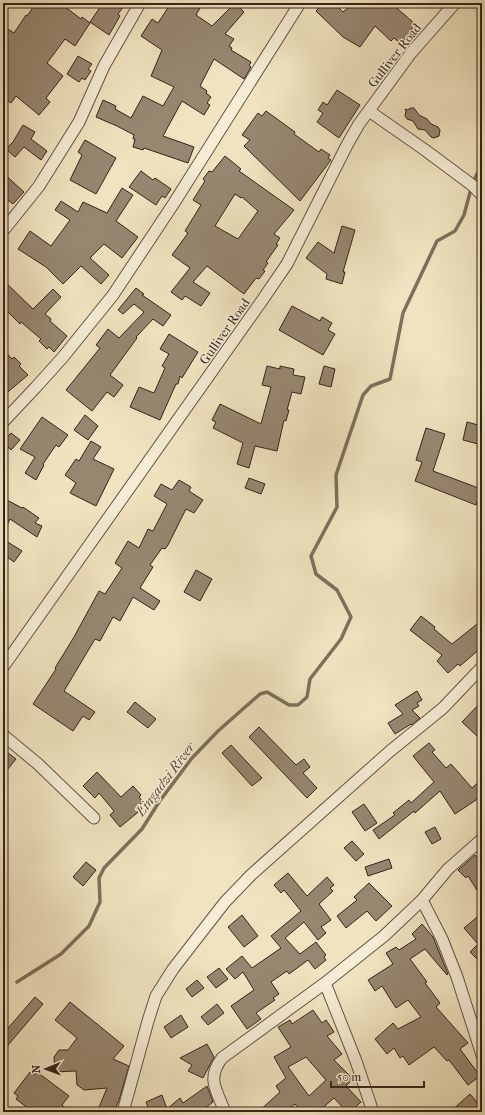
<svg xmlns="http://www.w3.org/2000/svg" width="485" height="1115" font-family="'IM FELL French Canon',serif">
	<rect width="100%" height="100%" fill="#f0e4c0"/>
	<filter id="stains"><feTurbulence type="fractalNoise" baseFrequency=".005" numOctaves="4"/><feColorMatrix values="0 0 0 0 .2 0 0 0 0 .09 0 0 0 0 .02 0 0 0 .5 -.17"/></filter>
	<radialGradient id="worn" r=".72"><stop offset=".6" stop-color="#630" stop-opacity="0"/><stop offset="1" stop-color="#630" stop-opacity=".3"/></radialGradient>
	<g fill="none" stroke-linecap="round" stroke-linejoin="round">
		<path stroke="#806f5c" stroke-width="3.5" d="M17,982L61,954L89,926L100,902L99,878L104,868L142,829L159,802L192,758L218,731L260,694L267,692L289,705H298L307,697L310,679L341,639L351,617L337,590L316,574L311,556L337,507L336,475L363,395L371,386L390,379L403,313L437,241L455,231L464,215L472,185L477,174L482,167"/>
	</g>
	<path fill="#978771" stroke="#36231b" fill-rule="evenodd" d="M36,3H60L81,19L82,17L90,23L75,46L65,39L47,63L63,76L46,98L50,102L39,115L16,96L11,103L3,97V26L14,33L26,15L27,16Z
		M103,3H126L118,14L120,16L109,35L90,22Z
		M171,3H203L196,15L212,26L235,3L244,12L225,34L234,39L229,46L232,48L231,50L251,62L249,66L251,67L244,79L214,59L200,86L207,91L206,93L211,97L207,103L210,105L204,115L182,101L163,136L194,147L188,163L144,148L143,150L133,147L135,139H133L134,135L117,126L96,117L103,100L116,106L115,109L131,118L143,96L163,106L174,87L151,76L162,50L141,36L152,19L158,23Z
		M323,3H334L343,12L354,3H391L415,24L411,29L413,30L401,44L394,38L391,41L375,26L360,47L343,37L316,11Z
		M78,56L92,64L88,69L91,71L85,80L82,78L79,82L67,74Z
		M337,90L360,105L339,138L317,122L323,113L318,110L323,102L327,105Z
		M411,108H414L419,115L427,119L431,124L438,127L440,130L439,136L434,138L431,137L425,130L418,129L413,121L407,119L405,116L406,111L405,109L407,110Z
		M266,111L295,132L294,134L319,152L321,149L330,155L328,158L331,160L300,201L244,146L250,140L242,135L258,113L262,116Z
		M23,125L35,132L31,139L47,151L41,160L24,147L15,157L6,149L13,142Z
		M85,140L116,158L96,194L70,180L82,155L78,152Z
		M225,156L241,169L239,171L294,210L274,234L280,238L276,244L278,245L266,262L268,263L263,270L265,271L259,279L256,278L244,294L207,266L193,282L210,293L201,306L185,296L182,300L171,292L190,268L172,255L188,233L185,231L201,205L193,200L205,181L203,179L209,171L212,172ZM235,194L241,198L242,197L258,211L238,239L215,226Z
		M141,171L153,180L155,178L171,189L165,198L162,196L156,205L129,187Z
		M3,173L24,192L13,204L3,196Z
		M122,188L133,195L116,221L138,237L122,258L104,244L90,258L109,275L101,284L81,266L63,284L46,267L18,249L30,231L51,246L70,220L55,210L61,201L78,212L83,202L107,213Z
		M342,226L355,230L343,272H345L342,284L326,279L327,274L306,258L318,242L334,253Z
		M3,280L33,309L53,289L61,297L45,314L51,319L50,321L67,336L54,352L49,347L47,349L39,341L41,339L21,322L20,324L5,309L6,308L3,304Z
		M136,288L144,294L142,295L171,315L163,326L153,319L136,337L137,338L110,375L123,385L114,397L107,392L92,411L66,390L100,348L96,345L108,329L119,338L144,312L134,304L123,314L118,310Z
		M292,306L320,321L322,317L332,323L328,330L335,334L323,355L279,330Z
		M169,334L198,352L182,378L180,376L178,384H176L160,420L130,407L139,387L154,393L165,368L162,366L169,354L160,349Z
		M3,349L12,359L14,357L21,364L19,366L28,375L3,396Z
		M267,366L280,369V366L294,369L293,375L305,377L301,394L292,392L287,410H289L286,421L284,420L277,451L255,446L249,468L237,464L243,443L213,428L216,422L212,420L220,404L261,424L271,387L262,385Z
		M324,366L335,369L331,387L319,384Z
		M85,415L98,426L88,440L74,430Z
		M42,417L68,435L59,447L56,445L43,464L44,465L36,480L25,473L35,457L20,449Z
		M467,422L482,426V445L463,440Z
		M426,428L445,434L433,471L481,489L476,505L415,481L422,462L416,460Z
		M11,433L20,440L11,450L3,442Z
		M91,441L101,447L93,459L114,469L96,506L70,493L76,483L65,475L76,459L79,461Z
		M249,478L265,484L261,494L245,488Z
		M179,480L191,487L189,491L203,500L194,513L186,509L168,545L165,549L162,548L150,565L153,567L140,588L160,601L154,610L133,597L120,621L113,617L100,641L95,639L64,691L95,712L89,720L83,716L73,731L33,704L56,669L55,668L74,637L99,591L105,594L122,568L115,563L128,541L139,548L148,529L153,531L167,504L154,496L161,484L172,490Z
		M3,498L22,508L23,507L39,518L35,523L42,526L37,537L10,519L3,534Z
		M3,539L22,551L14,562L3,554Z
		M196,570L212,579L200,601L184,592Z
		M421,616L435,627L434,629L452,644L482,620V647L460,666L458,664L448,673L437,661L442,655L410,630Z
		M417,691L422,700L417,703L419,706L412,710L420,718L412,725L411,724L395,734L388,723L403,714L395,705Z
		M482,701V730L477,736L462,722Z
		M135,702L156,719L148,728L127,712Z
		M259,727L296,765L304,759L310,767L303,773L317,788L307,798L249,737Z
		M429,743L435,750L432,752L446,768L451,764L472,788L482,779V796L455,814L440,791L415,813L414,811L379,839L373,830L395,815L393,813L409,800L411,803L434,782L413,756Z
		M231,745L262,778L252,786L222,753Z
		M3,749L16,759L3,775Z
		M97,772L121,797L133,786L141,795L139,797L143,802L139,805L142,809L120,827L110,815L114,811L99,793L95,798L83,786Z
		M364,804L377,823L365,831L352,812Z
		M435,827L441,839L432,844L425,832Z
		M352,841L364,854L356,861L344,848Z
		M475,855L482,864V898L468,876L466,878L458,870Z
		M389,859L392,868L368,876L365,867Z
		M86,862L96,870L83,886L73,877Z
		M288,873L307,896L327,877L334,885L330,888L333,891L319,904L331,920L321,927L326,933L318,940L304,922L285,938L300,954L316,942L326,955L324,957L326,960L315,969L308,960L289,974L287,971L271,982L279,994L273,998L275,1000L256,1013L261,1019L247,1029L231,1006L254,990L243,972L235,979L226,969L242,956L252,968L281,948L271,936L301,911L284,890L281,893L274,885Z
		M369,883L392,906L376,921L367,911L346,928L337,916L357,900L354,897Z
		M482,913V964L470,952L478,944L464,928Z
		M242,915L258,936L244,947L228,927Z
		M422,924L433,937L448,974L447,975L425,949L410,959L427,982L425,983L440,1003L436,1007L468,1043L460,1049L480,1076L468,1085L449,1060L447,1061L434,1047L409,1065L403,1056L400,1058L394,1048L387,1054L375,1039L393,1023L398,1029L421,1017L408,1000L396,1008L382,986L375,991L368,980L393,964L386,953L396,947L399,950L416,939L412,934Z
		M219,968L228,979L216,988L207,977Z
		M197,980L204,988L192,997L186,989Z
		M35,997L43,1004L3,1051V1034Z
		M70,1002L124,1046L113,1059L129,1066L119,1100L114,1112H97L107,1088L84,1090L77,1085L76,1071L55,1072L54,1057L59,1050H68L77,1038L55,1020Z
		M217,1004L224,1013L208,1025L201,1017Z
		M313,1010L322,1023L326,1020L334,1032L327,1036L342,1054L334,1060L353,1079L346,1086L361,1102L350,1112H347L334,1098L318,1112H315L312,1107L305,1112H301L295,1104L285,1112H258L280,1092L276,1086L286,1078L274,1057L291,1047L278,1027L290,1020L292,1024ZM306,1057L326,1080L309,1096L288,1067Z
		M181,1015L188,1027L171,1038L164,1027Z
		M207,1044L214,1057L203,1078L188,1071L192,1065L180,1058Z
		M30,1072L34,1075L37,1072L69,1096L62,1105L70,1112H33L16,1099L18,1096L14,1093Z
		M207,1086L213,1102L200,1112H150L146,1102L162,1095L167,1109L180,1098L183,1103Z
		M470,1094L482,1108V1112H450Z"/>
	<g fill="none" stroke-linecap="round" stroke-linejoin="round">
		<g stroke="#645344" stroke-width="13">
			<path id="street" d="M369,111L425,150L472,185L482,195
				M3,231L39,186L79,122L104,66L140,3
				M3,422L36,387L63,357L113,295L174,203L300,3
				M3,667L261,302L287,264L347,145L359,124L411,53L455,3
				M3,735L38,764L94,818
				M422,900L442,939L457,977L482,1055
				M325,983L356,1061L373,1112
				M123,1112L148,1021L156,996L173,969L225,902L251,875L389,752L443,708L482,667
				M225,1112C217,1091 206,1079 222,1058L325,983L384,936L422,900L448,869L482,839"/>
		</g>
		<use href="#street" stroke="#f5edd6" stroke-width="11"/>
	</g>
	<g text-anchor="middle" stroke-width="3" stroke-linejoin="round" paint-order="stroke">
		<g font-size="13" fill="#36231b" stroke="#f5edd6">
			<text transform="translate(394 55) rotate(-52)" y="5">Gulliver Road</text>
			<text transform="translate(224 331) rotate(-55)" y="5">Gulliver Road</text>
		</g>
		<g font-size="14" font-style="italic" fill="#614f41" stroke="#f5edd6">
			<text transform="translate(165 779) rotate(-53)" y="5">Lingadzi River</text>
		</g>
	</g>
	<rect width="485" height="1115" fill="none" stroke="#f0e4c0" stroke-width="16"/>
	<rect x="4" y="4" width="477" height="1107" fill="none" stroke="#36231b" stroke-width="2"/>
	<rect x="8" y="8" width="469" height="1099" fill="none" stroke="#36231b"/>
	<g transform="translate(46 1069) rotate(269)" stroke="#f5edd6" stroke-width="3" paint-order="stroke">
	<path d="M0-3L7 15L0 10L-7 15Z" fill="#36231b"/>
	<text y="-6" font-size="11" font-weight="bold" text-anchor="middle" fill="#36231b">N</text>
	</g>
	<path d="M331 1081v6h93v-6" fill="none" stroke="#36231b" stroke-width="2"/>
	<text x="337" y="1081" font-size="12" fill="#36231b" stroke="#f5edd6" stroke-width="3" paint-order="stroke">50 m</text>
	<rect width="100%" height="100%" filter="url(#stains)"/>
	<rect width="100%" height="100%" fill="url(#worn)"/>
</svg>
